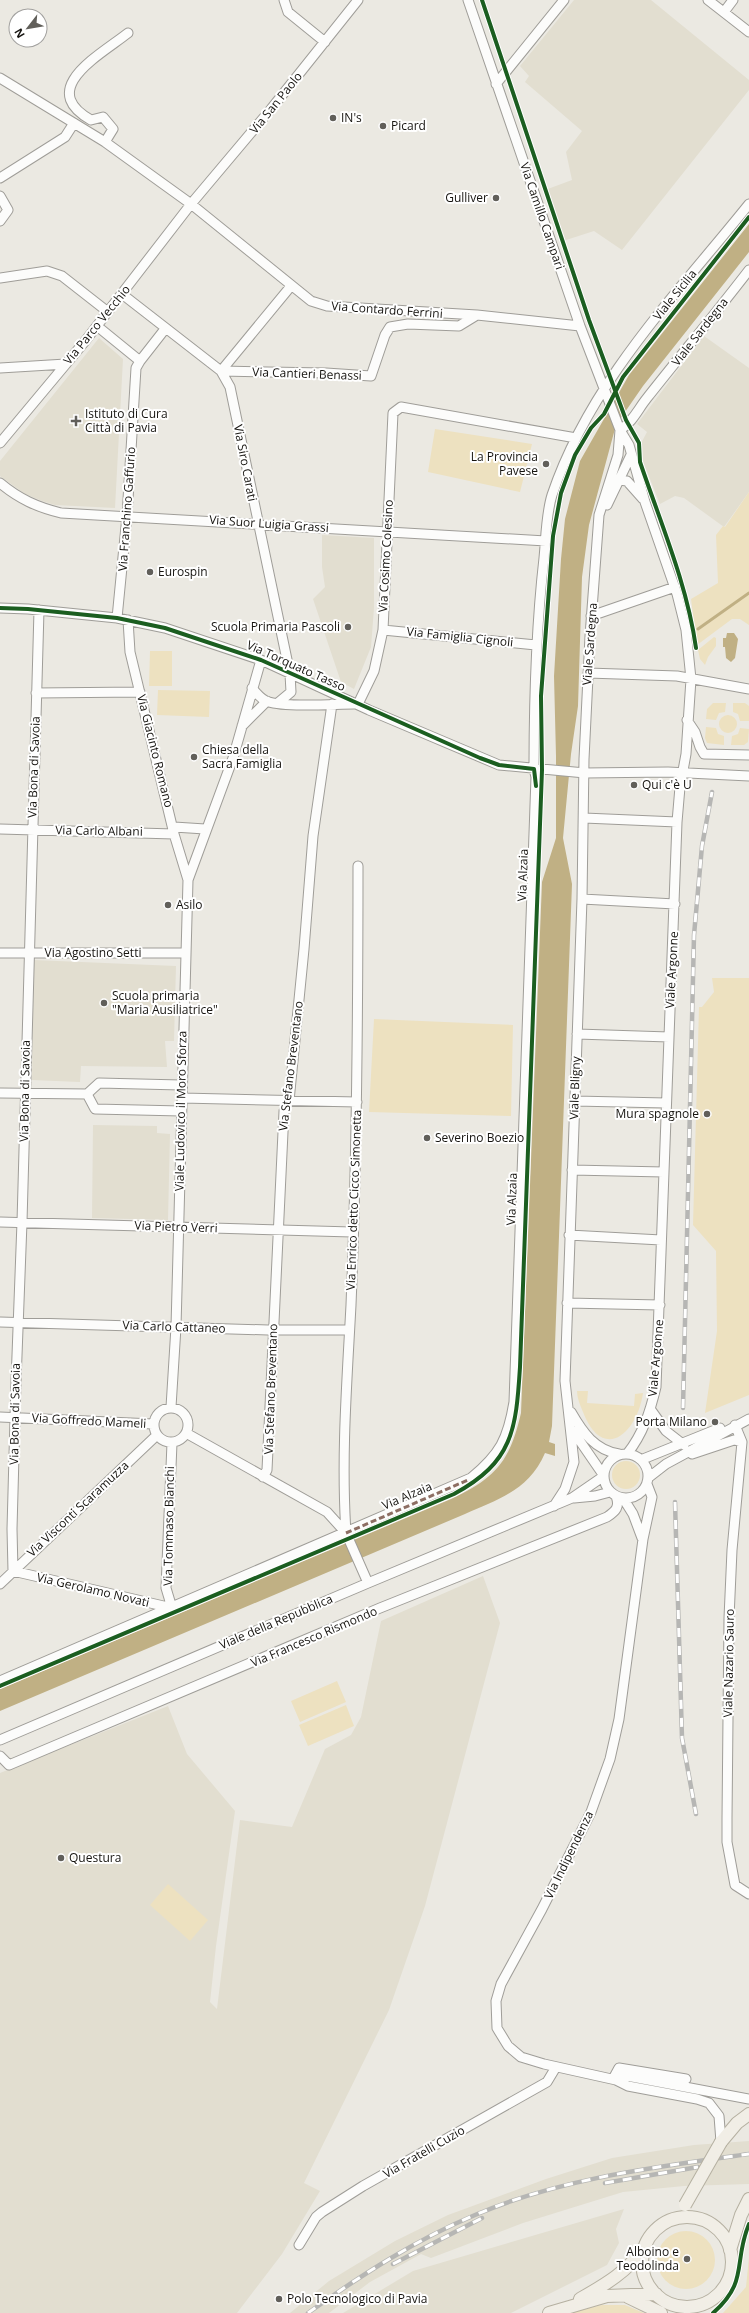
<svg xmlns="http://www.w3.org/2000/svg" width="749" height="2313" font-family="'Open Sans',sans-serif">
	<rect width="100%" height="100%" fill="#ebe9e2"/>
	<path fill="#e2ded0" d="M574,0H651L749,80V90L622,250L594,231L563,241L545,190L572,180L566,152L582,131L525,82L529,76L520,66Z
		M704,336L749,368V492L724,527L684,498L675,496L660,504L638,449L647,432L637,424Z
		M99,338L123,359L115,508L55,505L42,501L25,494L0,476V461Z
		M322,535L374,538V608L371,647L354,689L341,682L313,599L325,587L322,567Z
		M34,960L176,966L174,1041H165L167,1067L81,1066L80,1082L32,1080Z
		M93,1125L157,1126V1133L170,1134L168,1220L92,1218Z
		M483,1576L500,1623L425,1906L389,2010L304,2183L320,2191L282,2254L237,2313H0V1773L168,1706L187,1754L235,1811L216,1946L210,2002L217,2009L240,1820L292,1827L325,1749L351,1735L361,1717L381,1621Z
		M749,2141V2184L684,2186L623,2192L523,2223L431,2258L421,2254L370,2282L329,2313H290L329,2281L395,2241L448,2215L546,2179L612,2158L694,2145Z
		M624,2209L616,2229L619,2243L607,2265L511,2313H343L413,2271Z"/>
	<path fill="#ede1c0" d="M435,429L532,444L520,492L428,472Z
		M749,492V625L740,619H732L697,645L691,599L718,583L716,535L723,526L725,527Z
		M714,637L716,638V646L708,657L705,665L700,659L698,650Z
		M150,651H172V686H149Z
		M158,690L210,691L209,717L157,715Z
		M713,703H726L725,712L719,713L716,720L706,719L707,709Z
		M733,703H745L749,706V721H740L738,714L733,712Z
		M719 724a9 9 0 1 1 18 0a9 9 0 1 1-18 0Z
		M706,727L716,728L718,734L724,736V745L707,743L705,738Z
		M740,728L749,729L748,742L744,745H731L732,736L738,734Z
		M712,978H749V1395L705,1413L717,1331L716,1251L693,1225L699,1007H702L714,992Z
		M374,1019L513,1025L511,1116L369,1112Z
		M577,1391H588L587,1403L634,1406L635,1394L643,1393C637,1434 603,1463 583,1412C580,1405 577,1398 577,1391Z
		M612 1475a14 14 0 1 1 28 0a14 14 0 1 1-28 0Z
		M337,1681L346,1702L300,1722L291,1701Z
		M346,1705L354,1726L308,1746L299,1725Z
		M168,1884L208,1920L190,1941L150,1905Z
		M657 2260a29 29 0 1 1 58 0a29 29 0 1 1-58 0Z
		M749,2257V2313H723L746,2287Z
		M602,2305H625L644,2313H568Z"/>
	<path fill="#c0b084" d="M749,224V252L643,386L616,425L589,525L582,577L578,706L571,754L563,838L572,884L552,1426L549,1442L555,1444V1456L545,1453C529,1490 499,1499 465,1514L0,1711V1689L451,1499C496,1478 510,1461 521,1413L542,882L556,838V756L554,676L561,559L565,519L580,461L629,375Z
		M727,633H734L738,639L735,658L731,662L726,658L725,647H723V638H726Z"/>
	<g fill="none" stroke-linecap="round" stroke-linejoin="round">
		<path stroke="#c0b084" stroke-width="3" d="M698,629L749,593"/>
		<g stroke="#9f9d98" stroke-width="11">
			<path id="minor" d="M284,0L288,12L325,42
				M468,0L580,326L620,430L629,445L645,502L677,594L686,630L691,679L686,754L680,787L677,822L656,1387C650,1412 643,1434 627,1454
				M708,0L749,32
				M724,12L733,0
				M0,78L105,142L191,204L311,301L327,306L477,315L580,326
				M496,84L564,0
				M105,142L113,129L103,117L91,120C36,89 100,55 128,33
				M0,178L65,137L74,123
				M0,196L8,210L0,221
				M0,278L47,271L62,276L108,312
				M122,294L221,371L291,286
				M97,326L140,361L136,368L127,516L117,618
				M140,361L165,329
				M0,368L66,364
				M221,371L230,387L290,674L291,692L279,702
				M221,371L326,373L371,376L385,335L390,327L408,324L459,326L477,315
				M620,430C633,422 638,409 647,398C681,355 716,313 749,270
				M0,443L86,340L191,204L271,109L358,0
				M619,480L627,481L643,499
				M0,483C19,499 37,507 61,513L546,541
				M607,505L631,455
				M0,608L28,609L117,618L165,628L261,660L369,710L499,765L585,773L668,772L749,776
				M39,610L22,1222L16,1382L12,1529L13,1571L172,1608
				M591,616L675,587
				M128,620L130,652L174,834L188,880
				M383,630L536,645
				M588,673L677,676L749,689
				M252,688C256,693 260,698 266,701C282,708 334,704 354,704
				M36,693L140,692
				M358,704L374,671L383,630L393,413L401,407L576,438
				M687,720L695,732L700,747L704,754L749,755
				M242,726L267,701
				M584,818L677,822
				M174,827L205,829
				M0,829L174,834
				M582,899L675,904
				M0,953H185
				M577,1034L669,1037
				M0,1093L87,1094L99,1083L181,1085
				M87,1094L95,1109L181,1111
				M182,1098L357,1102
				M575,1101L666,1103
				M572,1170L664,1172
				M0,1222L352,1232
				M569,1235L661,1240
				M567,1303L660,1305
				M0,1322L268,1330H349
				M171,1407L176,1327L188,880L233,758L261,660
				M154 1425a17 17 0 1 1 34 0a17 17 0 1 1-34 0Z
				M651,1410L666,1431L684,1445
				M571,1412C583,1433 595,1450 619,1454
				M0,1417L153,1424
				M735,1425L742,1442L732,1550L729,1618L727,1819V1842L735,1885L749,1894
				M573,1431L604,1476
				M186,1433L327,1512L346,1533L368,1583
				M172,1443L166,1588L172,1608
				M604 1476a22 22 0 1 1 44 0a22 22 0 1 1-44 0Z
				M692,1454L734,1440L742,1442
				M643,1459L720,1428
				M263,1477L267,1470L284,1111L289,1101L304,949L313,836L332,704
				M648,1478L666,1464L749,1419
				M647,1484L652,1497L643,1539L619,1719L610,1759L591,1812L542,1909L501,1984L496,2001L497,2028L508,2046L521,2057L544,2064L616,2080L628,2086L697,2099L709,2103L719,2116L721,2142
				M574,1498L595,1496L610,1492
				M623,1498L633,1514L642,1538
				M554,1506L565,1489L574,1462L565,1381L582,899L584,759L590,636L599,515L618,455L620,430
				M346,1533C341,1457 347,1381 351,1305C357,1159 358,1013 358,866
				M0,1584L157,1435
				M0,1681L471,1478C500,1454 508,1439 514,1402L536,777L534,769C534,698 536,628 544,558C546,538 546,514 552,495C590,382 676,295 749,204
				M0,1740L368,1583L572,1498L604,1476
				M0,1756L9,1765L380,1608L607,1517C616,1511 620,1507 616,1496
				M613,2079L619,2068L686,2079
				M616,2080L627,2076L749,2099
				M299,2245L316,2217L322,2212L363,2186L547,2082L556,2067"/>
		</g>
		<g stroke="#b5b0a1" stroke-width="14">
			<path id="major" d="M721,2142L737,2123L749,2114
				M642 2262a45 45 0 1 1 90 0a45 45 0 1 1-90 0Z
				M730,2250L741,2215L749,2199
				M628,2297L661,2313
				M580,2299C604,2285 626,2273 643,2249
				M549,2313L607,2296L656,2294"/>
		</g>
		<use href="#minor" stroke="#fcfcfb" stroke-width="9"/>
		<use href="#major" stroke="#f1eee6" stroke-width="12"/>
		<g stroke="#b6b6b4" stroke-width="4.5">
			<path id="rail" d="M683,1408L694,935L702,846L712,792
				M675,1502L682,1738L696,1814
				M605,2183L698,2167
				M393,2264L482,2218
				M308,2313C360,2276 415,2240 475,2215C561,2178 657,2167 749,2154"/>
		</g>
		<use href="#rail" stroke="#fff" stroke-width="3" stroke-dasharray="9" stroke-linecap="butt"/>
		<g stroke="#b5b0a1" stroke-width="14" stroke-linecap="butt">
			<path id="major-bridge" d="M685,2205L721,2142"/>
		</g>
		<use href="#major-bridge" stroke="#f1eee6" stroke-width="12"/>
		<path stroke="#8d6e63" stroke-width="3" stroke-dasharray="6 3" stroke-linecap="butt" d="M346,1533L468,1480"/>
		<g stroke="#fff" stroke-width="6">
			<path id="cycleway" d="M482,0L589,320L626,420L639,443L640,462C661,524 687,584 696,648
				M0,608L28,609L117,618L165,628L261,660L480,758L499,765L534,769L536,786
				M0,1686L454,1494C513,1462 516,1430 520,1367L542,770L541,696L553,536L561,493L575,455L591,428L604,414L623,377L749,217
				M713,2313C749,2282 733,2262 749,2224"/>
		</g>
		<use href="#cycleway" stroke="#1b5e20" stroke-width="4"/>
	</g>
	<g fill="#615f5a" stroke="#fff" stroke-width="1.5">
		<circle cx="333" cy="118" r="4"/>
		<circle cx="383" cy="126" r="4"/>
		<circle cx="496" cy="198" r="4"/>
		<path d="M74 415h4v4h4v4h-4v4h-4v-4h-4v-4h4z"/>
		<circle cx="546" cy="464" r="4"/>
		<circle cx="150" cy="572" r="4"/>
		<circle cx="348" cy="627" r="4"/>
		<circle cx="194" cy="757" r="4"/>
		<circle cx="634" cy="785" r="4"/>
		<circle cx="168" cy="905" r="4"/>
		<circle cx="104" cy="1003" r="4"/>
		<circle cx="707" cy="1114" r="4"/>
		<circle cx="427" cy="1138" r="4"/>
		<circle cx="715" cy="1422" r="4"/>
		<circle cx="61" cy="1858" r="4"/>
		<circle cx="687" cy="2259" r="4"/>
		<circle cx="279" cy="2299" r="4"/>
	</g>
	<g text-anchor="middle" stroke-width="4" stroke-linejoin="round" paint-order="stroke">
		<g font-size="12" fill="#161410" stroke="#fff">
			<text transform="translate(276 103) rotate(-51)" y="4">Via San Paolo</text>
			<text transform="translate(542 216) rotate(71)" y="4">Via Camillo Campari</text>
			<text transform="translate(675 295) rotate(-51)" y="4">Viale Sicilia</text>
			<text transform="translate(387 310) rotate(4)" y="4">Via Contardo Ferrini</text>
			<text transform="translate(97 325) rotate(-51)" y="4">Via Parco Vecchio</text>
			<text transform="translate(700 332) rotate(-52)" y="4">Viale Sardegna</text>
			<text transform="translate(307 374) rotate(2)" y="4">Via Cantieri Benassi</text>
			<text transform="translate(245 463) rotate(79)" y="4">Via Siro Carati</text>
			<text transform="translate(127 509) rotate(-86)" y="4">Via Franchino Gaffurio</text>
			<text transform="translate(269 524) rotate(4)" y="4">Via Suor Luigia Grassi</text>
			<text transform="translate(386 556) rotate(-87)" y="4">Via Cosimo Colesino</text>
			<text transform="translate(460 637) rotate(6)" y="4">Via Famiglia Cignoli</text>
			<text transform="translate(590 644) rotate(-86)" y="4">Viale Sardegna</text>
			<text transform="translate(296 666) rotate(24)" y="4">Via Torquato Tasso</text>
			<text transform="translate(155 751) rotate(76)" y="4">Via Giacinto Romano</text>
			<text transform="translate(34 767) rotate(-88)" y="4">Via Bona di Savoia</text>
			<text transform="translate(99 831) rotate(1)" y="4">Via Carlo Albani</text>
			<text transform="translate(523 875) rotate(-88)" y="4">Via Alzaia</text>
			<text x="93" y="957">Via Agostino Setti</text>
			<text transform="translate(672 970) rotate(-87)" y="4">Viale Argonne</text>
			<text transform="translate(291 1066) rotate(-83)" y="4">Via Stefano Breventano</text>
			<text transform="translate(575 1088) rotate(-88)" y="4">Viale Bligny</text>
			<text transform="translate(25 1091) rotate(-89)" y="4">Via Bona di Savoia</text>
			<text transform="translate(181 1111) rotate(-89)" y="4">Viale Ludovico il Moro Sforza</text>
			<text transform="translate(512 1199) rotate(-88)" y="4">Via Alzaia</text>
			<text transform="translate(354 1200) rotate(-88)" y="4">Via Enrico detto Cicco Simonetta</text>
			<text transform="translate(176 1227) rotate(2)" y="4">Via Pietro Verri</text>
			<text transform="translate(174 1327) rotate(2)" y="4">Via Carlo Cattaneo</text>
			<text transform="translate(656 1358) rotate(-85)" y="4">Viale Argonne</text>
			<text transform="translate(271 1389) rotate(-88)" y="4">Via Stefano Breventano</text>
			<text transform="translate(15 1414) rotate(-89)" y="4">Via Bona di Savoia</text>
			<text transform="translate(89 1421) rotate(3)" y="4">Via Goffredo Mameli</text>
			<text transform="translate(407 1496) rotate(-23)" y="4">Via Alzaia</text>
			<text transform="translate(78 1509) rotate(-43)" y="4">Via Visconti Scaramuzza</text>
			<text transform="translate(169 1526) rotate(-89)" y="4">Via Tommaso Bianchi</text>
			<text transform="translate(93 1590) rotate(13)" y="4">Via Gerolamo Novati</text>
			<text transform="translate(276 1622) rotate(-23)" y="4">Viale della Repubblica</text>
			<text transform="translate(314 1637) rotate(-23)" y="4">Via Francesco Rismondo</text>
			<text transform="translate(729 1663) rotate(-89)" y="4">Viale Nazario Sauro</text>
			<text transform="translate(569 1855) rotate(-64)" y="4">Via Indipendenza</text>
			<text transform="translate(424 2152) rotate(-30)" y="4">Via Fratelli Cuzio</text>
		</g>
		<g font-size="12" fill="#161410" stroke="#fff" text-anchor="start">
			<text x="341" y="122">IN's</text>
			<text x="391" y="130">Picard</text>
			<text x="488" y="202" text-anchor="end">Gulliver</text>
			<text x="85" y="418">Istituto di Cura<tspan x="85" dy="14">Città di Pavia</tspan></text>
			<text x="538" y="461" text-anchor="end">La Provincia<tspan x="538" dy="14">Pavese</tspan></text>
			<text x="158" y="576">Eurospin</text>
			<text x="340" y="631" text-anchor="end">Scuola Primaria Pascoli</text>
			<text x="202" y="754">Chiesa della<tspan x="202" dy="14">Sacra Famiglia</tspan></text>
			<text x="642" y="789">Qui c'è U</text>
			<text x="176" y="909">Asilo</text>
			<text x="112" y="1000">Scuola primaria<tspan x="112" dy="14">"Maria Ausiliatrice"</tspan></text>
			<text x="699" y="1118" text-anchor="end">Mura spagnole</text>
			<text x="435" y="1142">Severino Boezio</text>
			<text x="707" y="1426" text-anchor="end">Porta Milano</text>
			<text x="69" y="1862">Questura</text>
			<text x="679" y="2256" text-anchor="end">Alboino e<tspan x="679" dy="14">Teodolinda</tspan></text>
			<text x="287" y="2303">Polo Tecnologico di Pavia</text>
		</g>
	</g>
	<g transform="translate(28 28) rotate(239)"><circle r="19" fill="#ffffff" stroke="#a2a19f"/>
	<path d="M0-3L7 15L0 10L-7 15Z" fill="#615f5a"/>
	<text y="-6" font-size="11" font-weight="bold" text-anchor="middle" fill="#161410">N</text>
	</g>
</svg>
